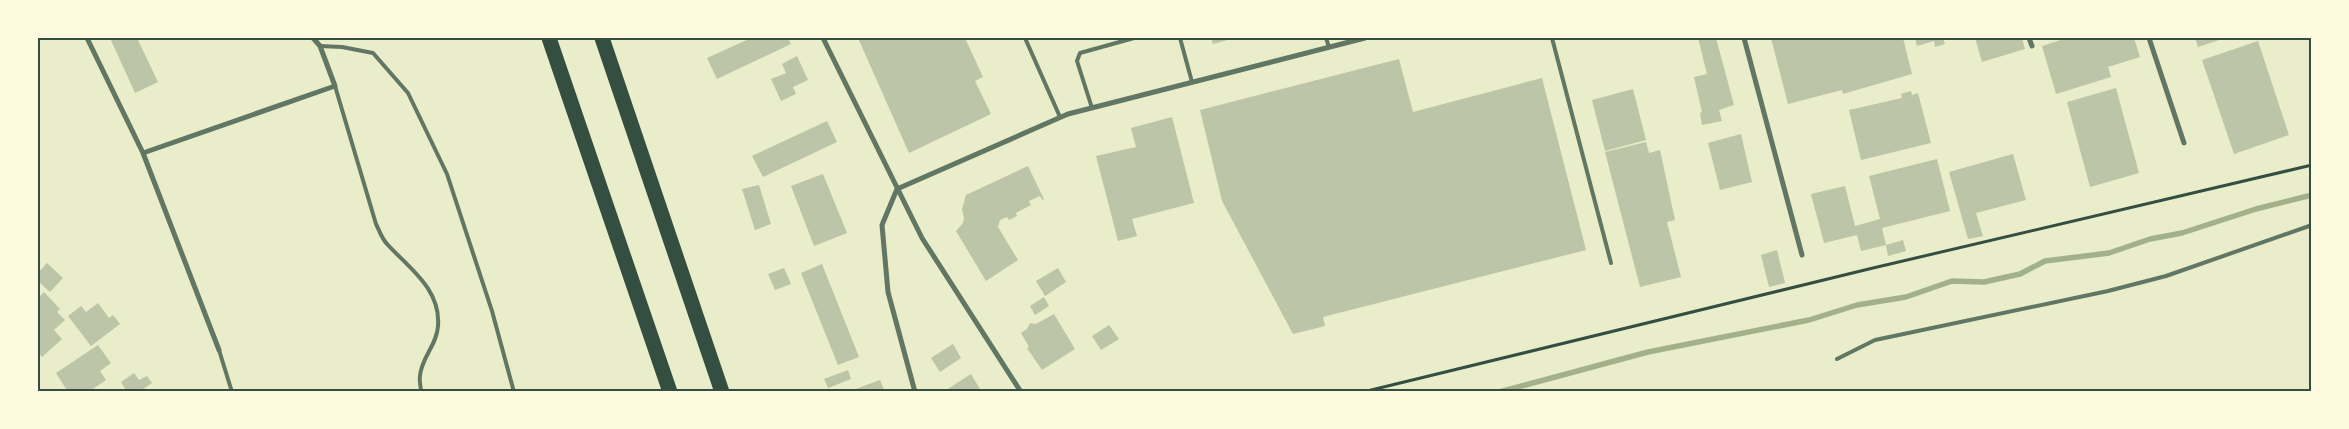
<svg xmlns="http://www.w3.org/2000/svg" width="2349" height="429" font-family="'PT Sans',sans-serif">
	<rect width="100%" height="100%" fill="#e9edc9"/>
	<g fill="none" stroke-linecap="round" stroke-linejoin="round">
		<path stroke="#a3b18a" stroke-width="5.5" d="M1499,392L1648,352L1809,320L1857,305L1906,297L1952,281L1984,282L2020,274L2045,261L2109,253L2150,239L2182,233L2256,209L2312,195"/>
	</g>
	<path fill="#bcc5a7" d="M110,38H137L158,82L135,93Z
		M751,38H788L791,44L717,79L707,58Z
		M858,38H965L983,77L975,81L991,114L909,153Z
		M1211,38H1235L1213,44Z
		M1698,38H1716L1734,105L1719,110L1722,121L1702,125L1700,113L1702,112L1694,77L1707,74Z
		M1771,38H1903L1912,74L1843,94L1842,90L1788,104Z
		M1915,38H1943L1945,44L1935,47L1934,41L1917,46Z
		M1975,38H2022L2025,49L1982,62Z
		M2067,38H2134L2140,57L2108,67L2111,77L2056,94L2042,46Z
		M2195,38H2225L2198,47Z
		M2258,41L2289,135L2234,154L2202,60Z
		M797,56L808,80L793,87L796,94L781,101L771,79L786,73L782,64Z
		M1399,59L1413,112L1542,78L1586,250L1323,317L1325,326L1293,334L1222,201L1200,110Z
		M2116,88L2139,173L2090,187L2067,102Z
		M1633,89L1646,140L1605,151L1592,100Z
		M1911,91L1912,95L1918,93L1931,143L1861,160L1849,110L1902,98L1901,94Z
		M1172,117L1194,203L1132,219L1137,236L1118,241L1096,156L1136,147L1131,128Z
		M827,121L837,142L763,177L752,156Z
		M1741,134L1752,182L1720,190L1708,143Z
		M1646,142L1649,153L1660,150L1675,220L1667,222L1681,277L1640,287L1605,152Z
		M2013,154L2026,200L1976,213L1983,236L1968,239L1949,172Z
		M1937,159L1950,211L1882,228L1886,245L1903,240L1906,251L1888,256L1886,245L1861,251L1857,235L1824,243L1811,194L1845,186L1855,226L1880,219L1869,176Z
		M1028,166L1044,199L1042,200L1040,196L1029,201L1031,205L1016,213L1017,216L1009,220L1007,217L1000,220L998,227L1018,260L986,281L956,231L963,223L964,218L962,209L966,195Z
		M823,174L847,233L814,246L791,186Z
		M759,185L771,224L755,230L742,189Z
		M1777,250L1785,283L1769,287L1761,255Z
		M47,263L63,278L50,292L38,281V268L41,270Z
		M822,264L859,357L838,365L801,273Z
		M784,268L791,284L775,290L768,274Z
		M1058,268L1066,282L1045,296L1036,281Z
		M44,292L60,309L57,312L65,320L54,330L62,339L42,357L38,352V298Z
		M1044,297L1049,306L1035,315L1030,306Z
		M98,303L109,318L113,315L120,324L91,346L68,316L81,306L86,312Z
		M1054,314L1075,349L1042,370L1027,348L1029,347L1021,333L1027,329L1030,323L1036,324Z
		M1109,325L1119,339L1101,350L1092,336Z
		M953,344L961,358L940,372L931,358Z
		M98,345L111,363L100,371L106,380L93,389L95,392H68L56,373Z
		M848,370L851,379L828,388L824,379Z
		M134,373L139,380L147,376L152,383L139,392H127L121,382Z
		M971,374L980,389L975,392H943Z
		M880,380L885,392H850V391Z"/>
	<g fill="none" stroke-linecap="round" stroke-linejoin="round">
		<path stroke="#344e41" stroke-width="3" d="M1363,392L1873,268L2312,165"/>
		<path stroke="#617663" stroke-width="4" d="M1025,38L1060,117
			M1180,38L1192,82
			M1326,38L1329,47
			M1552,38L1611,263
			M320,46L342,47L373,53L408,93L447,174L492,311L514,392
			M335,86L376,224C379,230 382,239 387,244C409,268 441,289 438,326C437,345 421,358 420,376C419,381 421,387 421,392
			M1092,108L1077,61L1080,53L1134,38
			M219,350L232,392
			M1837,359L1875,340L2108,291L2166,276L2312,225"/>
		<path stroke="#617663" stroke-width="5" d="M87,38L143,153L219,350
			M823,38L922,238L1021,392
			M1744,38L1802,255
			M2029,38L2032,46
			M2149,38L2184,143
			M143,153L335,86L320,46L313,38
			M915,392L888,292L882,225L897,189L1068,114L1365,38"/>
		<path stroke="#344e41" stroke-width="15" d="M549,38L670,392
			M602,38L722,392"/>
	</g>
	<rect width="2349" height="429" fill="none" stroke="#fefae0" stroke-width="78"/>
	<rect x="39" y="39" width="2271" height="351" fill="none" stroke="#344e41" stroke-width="2"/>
</svg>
